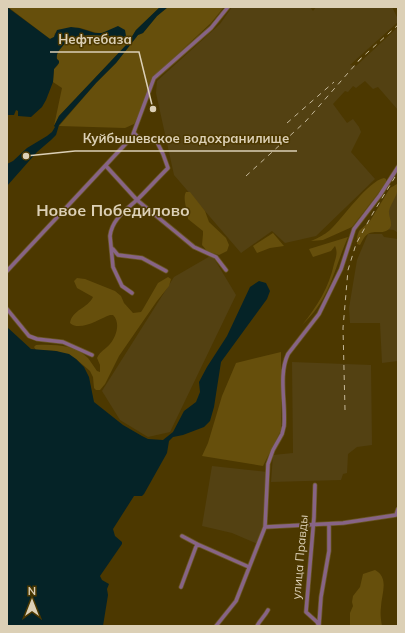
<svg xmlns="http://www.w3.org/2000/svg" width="405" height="633" font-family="Mulish,sans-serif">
	<rect width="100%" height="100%" fill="#4c3800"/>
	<path fill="#534112" d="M232,7H310L313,11L316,7H392L398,19V22L350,65L356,66L398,27V110L378,87L373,89L365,81L356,88L353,86L348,92L345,91L333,104L347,123L353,119L359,127L361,132L351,152L375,179L316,236L285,243L272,231L241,253L174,175L156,93L157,81L220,24Z
		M398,189V233L394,230L381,229L385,211Z
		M368,234H382L384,237L398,239V361L382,363L380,323H350L349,308L357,260Z
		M212,255L236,295L170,432L148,437L120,420L102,391L174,277Z
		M292,362L371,365L372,445L357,447L348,454L347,473L343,474L341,480L271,482L273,455L293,453Z
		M212,466L268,472L265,530L260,545L232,533L202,526Z"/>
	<path fill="#664f0c" d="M8,7H160L136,30L128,43L59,116L54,126L62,88L53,82L54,69L58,65L59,61L57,59C56,55 58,52 61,48C74,29 104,36 124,37L108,31C97,36 91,30 80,28C73,27 62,31 55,33L54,37L50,39Z
		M168,7H224L211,23L153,77L139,114L134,124L125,128L59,126L96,83L116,63L138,35L143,33L157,16Z
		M384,178L386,179V183L352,227L323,240L311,241C318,238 324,235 330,230C343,218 368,181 384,178Z
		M397,184C400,194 391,202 389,211C388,218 396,226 386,231C384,232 381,232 379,232C367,232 366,234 360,245L357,244V237L359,231L370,221L390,188Z
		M186,192H190L205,211L209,222L226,238L229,245L227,251L219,255L207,251L202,245L203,234V231L188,219C188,211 182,199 186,192Z
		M273,233L284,246L270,248L257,253L253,246Z
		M348,237C333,271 331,298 302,325C317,307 329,287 334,264C336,257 338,253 335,246L331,251L313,257L309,249Z
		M168,277L171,279L169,286L157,301L119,356L105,384L100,390H96L94,388L93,377L90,371L76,359L56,351L36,350L34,347L36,345C53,344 76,345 88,358C91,362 94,367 97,371L100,372V365L97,358C101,350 105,350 110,344C116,337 121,323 113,315H110C99,319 80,332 70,323C72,310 88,308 93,297L77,288L74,281L77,278L85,279L115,291L121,296L124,303L133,313L141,312L143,309L158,283Z
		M281,352V430L263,466L202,456L208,443L222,396L236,363Z
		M375,570C390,578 381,595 381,607C380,614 381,620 382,626H350V613L353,606L352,602L353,596L360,587L363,574Z"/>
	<path fill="#052327" d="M7,7L50,39L54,37L57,30L71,27L79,28L95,33H102L118,26L125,30L126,36L124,37C104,37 74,29 61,48C58,51 56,55 57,59L59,61V63L54,69L53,82L46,100L42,107L31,117L18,116V111L16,110L14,115H7Z
		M160,7H168L157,16L143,33L138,35L116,63L96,83L59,125L56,135L51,140L37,152L7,186V164L13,161L27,148L47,136L52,132L55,127L54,126L59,116L128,43L136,30Z
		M259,281L266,283L270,291L267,299L221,362L214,407L210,421L204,427L183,435L173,437L169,441L167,453L144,494L142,496H134L113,529L115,536L122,542V544L100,576L102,580L109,584L107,589L108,595L103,626H7V327L31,349L56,351L69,354L76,359L84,367L89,377L94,402L123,425L142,436L148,439L163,440L173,432L184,411L196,402L200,392L199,382L207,367L227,336L250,287Z"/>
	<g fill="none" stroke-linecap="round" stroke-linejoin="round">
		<g stroke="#695624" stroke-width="5">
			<path id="minor" d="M106,166L137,200L194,247L216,257L226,270
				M113,249L118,255L142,258L166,271
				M7,271L132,137L154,78L211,28L228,7
				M132,293L122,286L113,267L110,236C112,219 126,210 138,199C148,189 158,178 168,168L163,154L157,142L139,138L134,133
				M7,309L29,336L37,339L63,342L92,355
				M315,485L314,517L306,612L317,622L319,626
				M265,527L343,523L396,515L398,509
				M182,536L197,544L249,567
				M181,587L197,544
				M319,625L321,597L329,551V525
				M216,626L236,601L265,527L268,464L273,450L282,434L284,426C286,403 278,375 288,354L319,314L341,269L354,229L380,195L398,167
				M257,626C260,620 265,616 268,610"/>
		</g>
		<use href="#minor" stroke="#876486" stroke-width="3.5"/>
		<path stroke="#c5b899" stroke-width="1" stroke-dasharray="5 5" stroke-linecap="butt" d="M358,61L398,25
			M287,123L334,82
			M246,176L306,121L362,57
			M345,410L343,328L348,270L356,244L373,213L398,172"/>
	</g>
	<g text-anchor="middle" stroke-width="3" stroke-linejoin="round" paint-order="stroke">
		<g font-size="12" fill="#dcd0b6" stroke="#4c3800">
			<text transform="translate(300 557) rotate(-85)" y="4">улица Правды</text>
		</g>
		<g font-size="16" font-weight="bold" fill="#dcd0b6" stroke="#4c3800">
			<text x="113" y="216">Новое Победилово</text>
		</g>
	</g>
	<path fill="none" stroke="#dcd0b6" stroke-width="1.5" d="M153 109L139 52H50M26 156L75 151H297"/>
	<g fill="#dcd0b6" stroke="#4c3800" stroke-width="1.5">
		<circle cx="153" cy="109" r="4"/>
		<circle cx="26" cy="156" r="4"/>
	</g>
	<g font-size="13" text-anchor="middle" font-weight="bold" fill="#dcd0b6" stroke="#4c3800" stroke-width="3" stroke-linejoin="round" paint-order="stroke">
		<text x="95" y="44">Нефтебаза</text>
		<text x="186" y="143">Куйбышевское водохранилище</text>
	</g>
	<rect width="405" height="633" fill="none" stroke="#dcd0b6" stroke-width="16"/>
	<g transform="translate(32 601)" stroke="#4c3800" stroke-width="3" paint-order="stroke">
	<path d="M0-3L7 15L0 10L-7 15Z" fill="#dcd0b6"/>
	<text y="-6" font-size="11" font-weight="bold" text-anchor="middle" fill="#dcd0b6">N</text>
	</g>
</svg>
